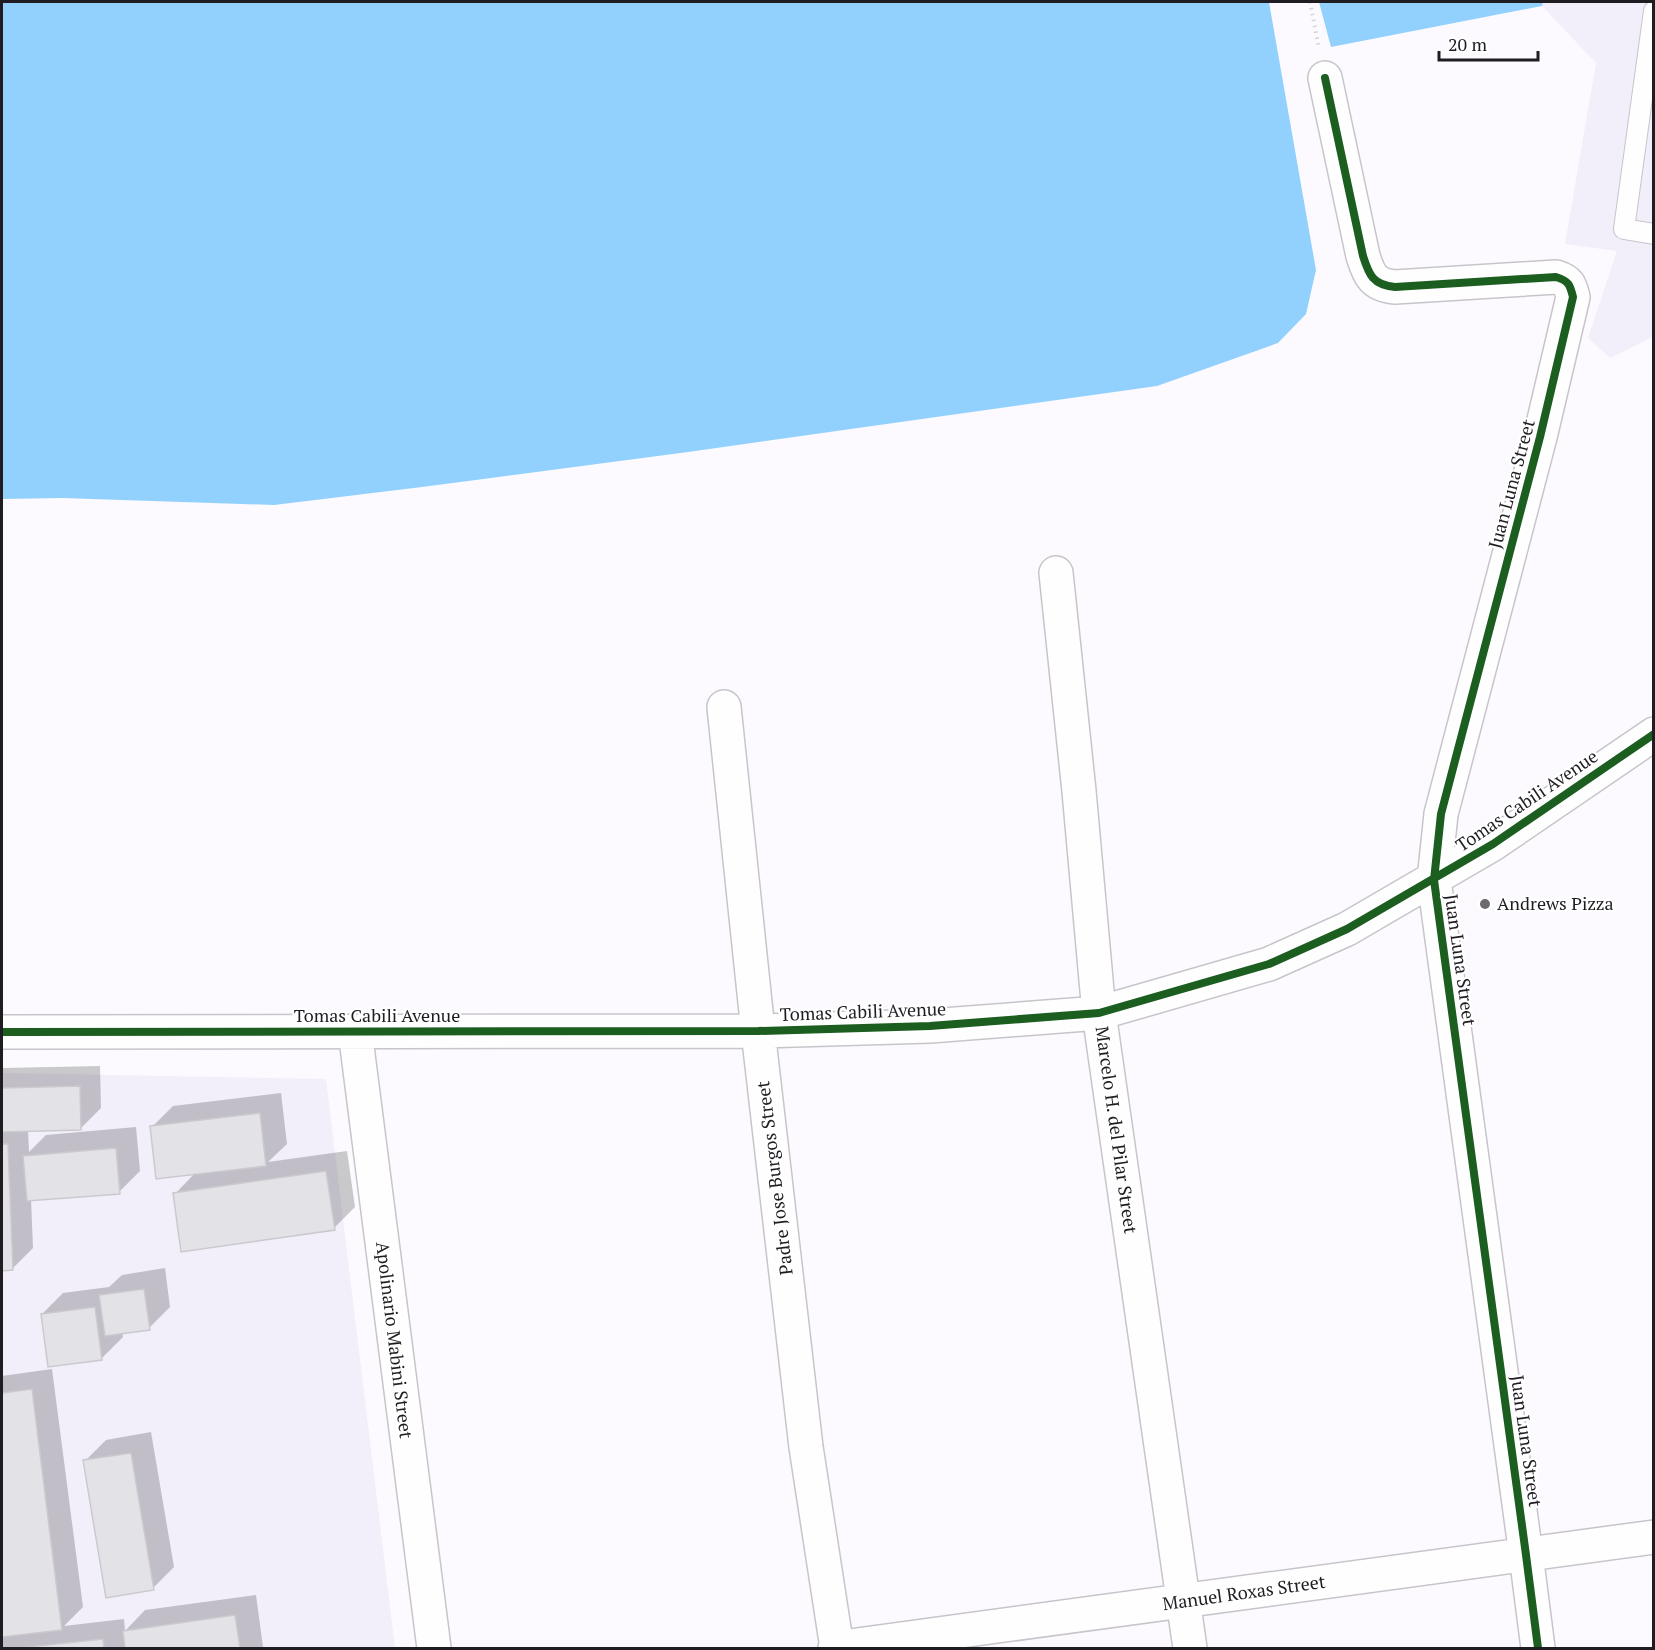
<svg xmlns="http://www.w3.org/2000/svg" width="1655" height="1650" font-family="'PT Serif',serif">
	<rect width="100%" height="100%" fill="#fcfafe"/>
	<path fill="#f2eefa" d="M1543,2H1653V337L1610,358L1588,338L1617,251L1565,244L1596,63L1542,6Z
		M2,1073L326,1079L395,1648H2Z"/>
	<path fill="#92d1fd" d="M2,2H1269L1316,270L1306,314L1278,343L1157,386L688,452L422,487L274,505L62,498L2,499Z
		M1319,2H1543L1542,6L1331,47Z"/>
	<path fill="#0003" d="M100,1066L101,1108L80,1129L28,1130L29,1152L46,1135L136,1127L140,1171L119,1192L31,1199L33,1248L12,1269H2V1068Z
		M281,1093L287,1144L268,1162L347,1151L355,1207L334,1228L175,1194L195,1173L152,1127L173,1106Z
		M165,1268L170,1307L149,1328L122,1332L123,1337L102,1358L42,1314L63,1293L109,1287L122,1275Z
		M52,1369L83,1607L64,1626L124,1619L125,1631L145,1610L256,1595L263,1647L261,1648H2V1633H3L2,1619V1376Z
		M151,1432L174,1567L153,1588L85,1461L106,1440Z"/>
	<path fill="#e2e2e7" stroke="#cacace" stroke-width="1.5" d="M80,1086L81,1130L2,1132V1088Z
		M260,1113L266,1166L156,1179L150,1126Z
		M2,1144H8L13,1270L2,1271Z
		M116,1148L120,1194L27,1201L23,1156Z
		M326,1171L335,1230L181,1252L173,1193Z
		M144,1289L150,1330L105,1336L99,1295Z
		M95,1307L102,1360L48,1367L41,1314Z
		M32,1389L62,1630L2,1637V1393Z
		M131,1453L154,1590L106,1598L83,1460Z
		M235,1615L240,1648H125L123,1631Z
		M103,1639L104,1648H20Z"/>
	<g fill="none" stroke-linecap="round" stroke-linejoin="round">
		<g stroke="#c7c5ca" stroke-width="22">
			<path id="lane" d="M1654,11L1624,229L1654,234"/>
		</g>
		<g stroke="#c7c5ca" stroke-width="36">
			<path id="street" d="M1325,78L1363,256C1369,275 1373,285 1395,287L1556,277C1569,281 1570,285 1573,297L1540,437L1441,814L1434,880L1526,1555L1538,1648
				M1056,573L1079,791L1099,1013L1190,1648
				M724,707L758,1031L806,1447L837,1648
				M355,1031L434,1648
				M2,1032L758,1031L930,1026L1099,1013L1269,964L1347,929L1493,844L1654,734
				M835,1648L1654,1537"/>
		</g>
		<path stroke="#d5d5d5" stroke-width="4" stroke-dasharray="1.5 4.5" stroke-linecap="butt" d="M1310,2L1319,48"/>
		<use href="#lane" stroke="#fffeff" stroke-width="20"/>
		<use href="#street" stroke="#fffeff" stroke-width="33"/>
		<g stroke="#fff" stroke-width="11">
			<path id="cycleway" d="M1325,78L1363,256C1369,275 1373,285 1395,287L1556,277C1569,281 1570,285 1573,297L1540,437L1441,814L1434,880L1526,1555L1538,1648
				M2,1032L758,1031L930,1026L1099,1013L1269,964L1347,929L1493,844L1654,734"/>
		</g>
		<use href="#cycleway" stroke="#1b5e20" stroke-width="8"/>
	</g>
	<circle fill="#6c6a6f" stroke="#fff" stroke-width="2" cx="1485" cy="904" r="6"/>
	<g text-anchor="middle" stroke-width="4.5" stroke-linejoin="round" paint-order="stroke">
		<g font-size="18" fill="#1f1d22" stroke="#fff">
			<text transform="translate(1512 484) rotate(-75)" y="6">Juan Luna Street</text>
			<text transform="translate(1527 801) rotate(-34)" y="6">Tomas Cabili Avenue</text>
			<text transform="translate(1460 960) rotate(82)" y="6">Juan Luna Street</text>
			<text transform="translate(863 1012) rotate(-2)" y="6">Tomas Cabili Avenue</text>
			<text x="377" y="1022">Tomas Cabili Avenue</text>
			<text transform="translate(1116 1130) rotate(82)" y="6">Marcelo H. del Pilar Street</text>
			<text transform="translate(775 1178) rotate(-97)" y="6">Padre Jose Burgos Street</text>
			<text transform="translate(394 1340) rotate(83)" y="6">Apolinario Mabini Street</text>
			<text transform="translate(1526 1441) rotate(82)" y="6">Juan Luna Street</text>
			<text transform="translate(1244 1593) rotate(-8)" y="6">Manuel Roxas Street</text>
		</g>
		<g font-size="18" fill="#1f1d22" stroke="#fff" text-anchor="start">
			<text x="1497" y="910">Andrews Pizza</text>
		</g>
	</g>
	<rect width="1655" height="1650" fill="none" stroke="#1f1d22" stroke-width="6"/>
	<path d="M1439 51v9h99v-9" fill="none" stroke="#1f1d22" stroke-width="3"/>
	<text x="1448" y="51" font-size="18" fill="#1f1d22" stroke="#ffffff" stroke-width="4.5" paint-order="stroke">20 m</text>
</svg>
